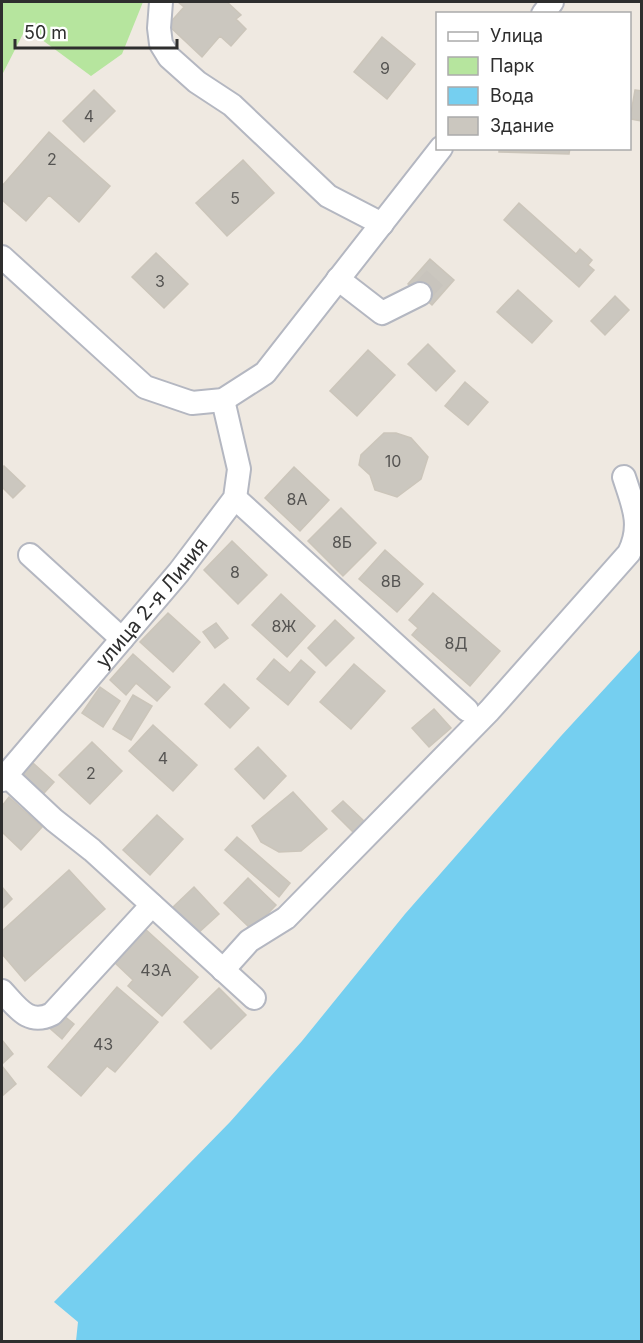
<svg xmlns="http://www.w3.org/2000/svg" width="643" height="1343" font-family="Inter,sans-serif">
	<rect width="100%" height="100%" fill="#efe9e1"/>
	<path fill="#b6e59e" d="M2,2H143L122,54L91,76L26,28L2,75Z"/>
	<path fill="#75cff0" d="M641,649V1341H76L78,1322L54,1302L230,1122L302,1041L405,914L561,736Z"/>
	<path fill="#cbc7bf" stroke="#cbc5ba" stroke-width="1.5" d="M178,2H227L241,15L236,19L246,29L231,46L220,36L202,57L168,25L184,7Z
		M382,37L415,64L387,99L354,72Z
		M94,90L115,111L84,142L63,121Z
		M635,90L642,91V121L630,119Z
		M49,132L110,186L79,222L49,195L26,221L2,200V186Z
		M499,148H570L569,154L499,152Z
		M243,160L274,193L227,236L196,203Z
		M519,203L576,254L580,249L592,260L588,265L594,270L579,287L504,220Z
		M156,253L188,284L164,308L132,277Z
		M430,259L454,280L432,305L408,284Z
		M518,290L552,321L532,343L497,312Z
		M615,296L629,310L605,335L591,321Z
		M428,344L455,371L436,391L408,364Z
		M368,350L395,375L357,416L330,391Z
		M465,382L488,402L468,425L445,406Z
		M384,433H396L411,438L428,457L421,479L397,497L375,490L370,475L359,465L361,455Z
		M4,466L25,486L13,498L2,487V469Z
		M294,467L329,500L300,531L265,498Z
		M341,508L376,543L343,576L308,541Z
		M232,541L267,575L238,604L204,570Z
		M385,550L423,584L397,612L359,579Z
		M433,593L500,651L470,686L412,635L418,628L409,620Z
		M281,594L315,626L287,657L252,625Z
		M168,613L200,642L173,672L140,642Z
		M335,620L354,638L326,666L308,648Z
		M216,623L228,638L215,648L203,632Z
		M133,654L170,687L157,701L136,683L126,695L110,680Z
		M274,659L290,673L301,660L315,672L288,705L257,679Z
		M354,664L385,691L351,729L320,702Z
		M224,684L249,708L230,728L205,704Z
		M100,687L120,701L103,727L82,713Z
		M133,695L152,706L131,740L113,729Z
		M434,709L451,728L429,747L412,728Z
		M153,725L197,765L173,791L129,751Z
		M92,742L122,771L90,804L59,775Z
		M258,747L286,776L264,799L235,769Z
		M33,763L54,782L36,802L15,783Z
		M293,792L327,829L301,851L279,852L261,842L252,826Z
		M9,797L42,827L21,850L2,832V806Z
		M343,801L365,822L354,833L332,811Z
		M157,815L183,839L150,875L123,850Z
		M237,837L290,883L279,897L225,850Z
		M69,870L105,909L25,981L2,954V931Z
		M248,878L276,905L252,930L224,903Z
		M2,887L12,899L2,909Z
		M194,887L219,914L196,935L172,908Z
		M144,928L198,977L162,1016L128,986L133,980L114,962Z
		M117,987L158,1022L115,1072L107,1066L81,1096L48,1067Z
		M219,988L246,1015L211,1049L184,1022Z
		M58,1011L74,1024L62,1039L46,1025Z
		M2,1040L13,1054L2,1064Z
		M2,1066L16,1084L2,1096Z"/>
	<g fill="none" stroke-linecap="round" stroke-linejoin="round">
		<path stroke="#c8c4bd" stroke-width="22" stroke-dasharray="22 11" stroke-linecap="butt" d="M420,294L442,270"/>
		<g stroke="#b4b7c1" stroke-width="26">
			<g id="minor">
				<path d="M161,2L159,28L161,44L169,57L197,82L232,105L328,196L382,224"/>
				<path d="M543,14L552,2"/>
				<path d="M2,257L145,387L192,403L223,400L265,373L441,148"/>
				<path d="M338,279L382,313L420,294"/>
				<path d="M235,498L467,710"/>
				<path d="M30,555L122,639"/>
				<path d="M6,775L54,820L92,850L254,998"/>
				<path id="s1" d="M2,780L179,572L235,498L239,469L223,400"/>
				<path d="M223,970L249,941L286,918L489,711L629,553C643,525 633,505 624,477"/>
				<path d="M2,991C17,1007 28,1026 52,1014L152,905"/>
			</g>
		</g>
		<use href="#minor" stroke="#fff" stroke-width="22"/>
	</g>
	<g text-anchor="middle" stroke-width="4.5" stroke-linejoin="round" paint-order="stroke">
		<g font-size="16" fill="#555452">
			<text x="385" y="74">9</text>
			<text x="89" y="122">4</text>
			<text x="52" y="165">2</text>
			<text x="235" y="204">5</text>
			<text x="160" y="287">3</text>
			<text x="393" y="467">10</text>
			<text x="297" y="505">8А</text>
			<text x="342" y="548">8Б</text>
			<text x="235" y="578">8</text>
			<text x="391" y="587">8В</text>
			<text x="284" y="632">8Ж</text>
			<text x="456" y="649">8Д</text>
			<text x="163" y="764">4</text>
			<text x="91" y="779">2</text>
			<text x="156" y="976">43А</text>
			<text x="103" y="1050">43</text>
		</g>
		<g font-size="20" fill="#2e2e2e" stroke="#fff">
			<text dy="7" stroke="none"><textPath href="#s1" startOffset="232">улица 2-я Линия</textPath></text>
		</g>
	</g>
	<rect width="643" height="1343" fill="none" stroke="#2e2e2e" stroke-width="6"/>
	<rect x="436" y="12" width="195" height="138" fill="#ffffff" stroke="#ababab" stroke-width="1.5"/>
	<rect x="448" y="32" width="30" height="9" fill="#ffffff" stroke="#ababab" stroke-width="1.5"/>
	<text x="490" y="42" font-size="18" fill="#2e2e2e">Улица</text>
	<rect x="448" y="57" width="30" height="18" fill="#b6e59e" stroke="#ababab" stroke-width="1.5"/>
	<text x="490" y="72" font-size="18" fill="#2e2e2e">Парк</text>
	<rect x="448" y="87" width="30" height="18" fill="#75cff0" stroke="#ababab" stroke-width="1.5"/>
	<text x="490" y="102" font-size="18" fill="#2e2e2e">Вода</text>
	<rect x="448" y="117" width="30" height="18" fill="#cbc7bf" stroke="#ababab" stroke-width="1.5"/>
	<text x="490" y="132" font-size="18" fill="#2e2e2e">Здание</text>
	<path d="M15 39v9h162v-9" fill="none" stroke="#2e2e2e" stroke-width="3"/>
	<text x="24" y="39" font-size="18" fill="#2e2e2e" stroke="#ffffff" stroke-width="4.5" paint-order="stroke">50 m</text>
</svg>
